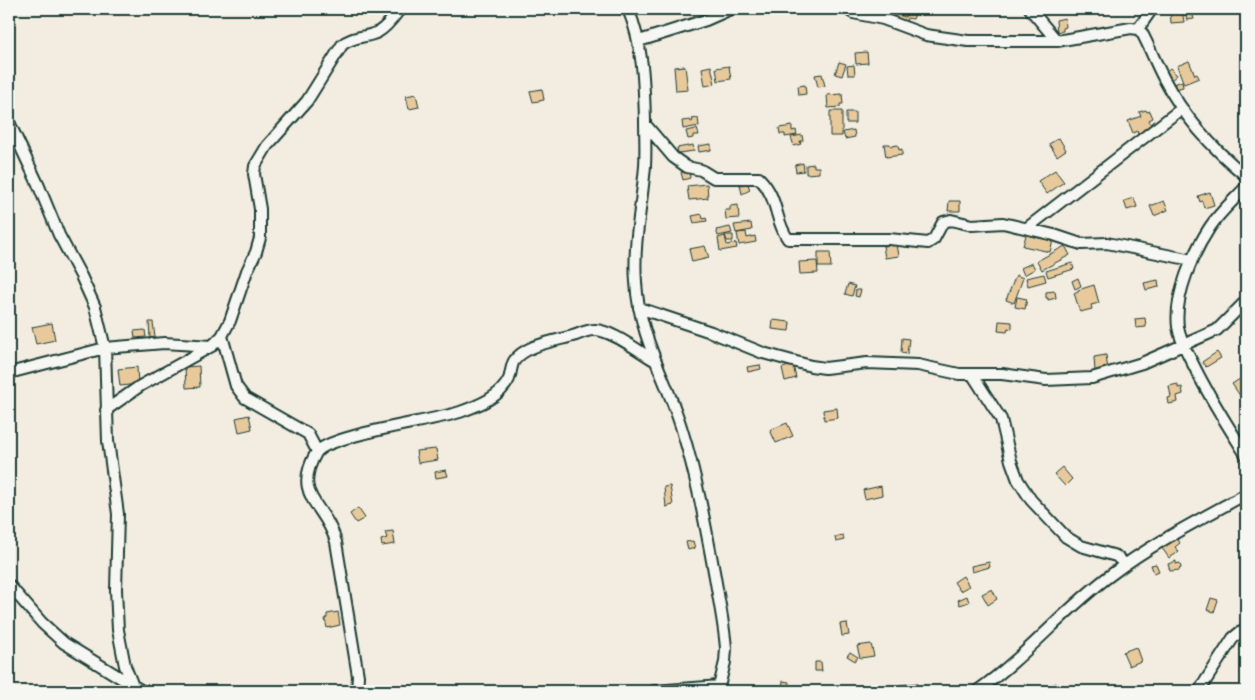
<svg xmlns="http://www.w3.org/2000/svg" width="1255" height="700" font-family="'Gochi Hand',sans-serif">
	<rect width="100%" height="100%" fill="#f3ede1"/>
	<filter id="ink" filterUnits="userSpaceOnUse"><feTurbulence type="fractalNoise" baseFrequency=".02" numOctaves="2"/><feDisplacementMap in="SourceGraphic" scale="10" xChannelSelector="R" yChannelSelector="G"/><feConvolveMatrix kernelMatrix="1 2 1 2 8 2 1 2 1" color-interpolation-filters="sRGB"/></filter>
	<g filter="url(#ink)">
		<path fill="#e8c99b" stroke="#1f3d34" d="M908,9H917L913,19L907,18L906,23L894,20L895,14L905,17Z
			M1170,9H1182L1184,22L1171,23Z
			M1184,9H1191L1194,19L1187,20Z
			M1065,18L1066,27L1063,28V31L1057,32L1056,20Z
			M867,52L868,63L856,64L855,53Z
			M1189,61L1195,75L1197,74L1199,78L1184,84L1177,66Z
			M839,62L846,64L842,76L835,74Z
			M854,65L855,75H848L847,66Z
			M685,66L688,90L676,91L674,67Z
			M711,66L715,84L705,86L702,68Z
			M729,66L731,79L718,81L716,68Z
			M1170,68L1177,75L1171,80L1164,73Z
			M822,74L825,86L818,87L815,75Z
			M1182,81L1183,87L1176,89L1174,84Z
			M805,85L806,94L799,95L798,86Z
			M542,89L544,100L533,102L530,91Z
			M416,94L419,107L409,109L406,96Z
			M842,94L843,104H840V107L828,108L827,95Z
			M1146,110L1147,112L1150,111L1153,118L1149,120L1151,125L1143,130L1144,132L1138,134L1137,131L1133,133L1128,121L1141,116L1139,112Z
			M830,111H842V136H830Z
			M846,112H855V123H846Z
			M698,118L699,126L683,129L682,121L690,120L691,122L693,121L692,119Z
			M792,126V131L796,130L797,135L785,137V134H780L779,128Z
			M697,129L699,135H693V138L688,139L686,131Z
			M854,130L855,137L845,139L843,132Z
			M802,135L803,141H800L801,144L794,146L791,137Z
			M1059,138L1066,150L1057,156L1049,144Z
			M711,144V150L699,152L698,146Z
			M884,144H890L891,146L898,145L899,150L902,149V155L886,157Z
			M693,145L694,151L678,153L677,148Z
			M803,163L804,171L796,172L795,165Z
			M814,164V167H819V173L806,174V165Z
			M1055,170L1064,182L1047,194L1038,181Z
			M689,171L690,178L683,180L681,172Z
			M707,184L708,198L689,200L687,186Z
			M748,184L750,190L742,194L740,185Z
			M1210,192L1214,205L1204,208L1202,201L1200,202L1198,196Z
			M1134,198L1137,207L1127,210L1124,201Z
			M949,201H960V211H948Z
			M1164,201L1168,210L1154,216L1150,206Z
			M738,205L739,218L726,219L725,210H730V206Z
			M702,214L703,219L706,218L707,221L694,223L692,216Z
			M751,223L752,230L736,233L734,225Z
			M730,227L732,233L718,236L716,230Z
			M746,232L747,238L755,236L756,242L739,245L737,233Z
			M725,235H733V241H727Z
			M1026,235L1053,241L1050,252L1023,246Z
			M725,236L727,245L736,243L737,248L720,251L718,238Z
			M897,244L899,256L885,258L883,246Z
			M705,246L709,258L692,262L689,249Z
			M1065,246L1070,255L1042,270L1037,261Z
			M818,252H830L831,267H818Z
			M817,261L818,273L800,274L799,262Z
			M1032,263L1035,269L1024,275L1021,268Z
			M1072,263L1074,269L1048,277L1046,271Z
			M1044,274L1046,281L1028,286L1026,278Z
			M1016,275L1023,278L1014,303L1006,300Z
			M1078,278L1081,286L1075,289L1072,281Z
			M1158,280L1159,287L1146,290L1144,283Z
			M848,284L855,286L852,296L845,294Z
			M1094,285L1099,303L1091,305L1092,309L1080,312L1074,293L1078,291V290Z
			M856,290H861L859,297L855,296Z
			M1055,291L1056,298L1048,300V298H1046V292Z
			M1017,297L1027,299L1025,309L1015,307Z
			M1145,318L1146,327L1136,328L1135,319Z
			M773,320L790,322L789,331L772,329Z
			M999,321L1012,322V329L1008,328L1007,332L998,331Z
			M149,322H153L155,337L150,338Z
			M52,323L55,340L36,344L32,327Z
			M145,330L146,337L135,338L134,331Z
			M902,338L909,339L907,354L901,353Z
			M1217,352L1221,358L1206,367L1202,362Z
			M1106,355L1108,371L1095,372L1094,357Z
			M760,365L761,369L748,372L747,367Z
			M793,365L796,378L785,381L782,368Z
			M199,366L200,387L186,388L185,367Z
			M137,367L138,384L120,386L118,369Z
			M1246,375V394L1241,397L1232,384Z
			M1178,384V388L1182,387L1183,394L1177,396L1178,402L1169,404L1168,398L1171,397L1169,386Z
			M837,408L838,418L824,420L823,410Z
			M249,415L252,429L239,432L236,418Z
			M787,423L793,436L776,443L770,430Z
			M436,449L438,460L418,463L416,451Z
			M1062,467L1072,479L1065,486L1054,474Z
			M446,470L448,476L436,478L435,472Z
			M670,486L673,505L666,507L664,487Z
			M881,486L882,495L865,499L863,490Z
			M358,508L365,518L356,523L350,514Z
			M393,531L395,544L382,546L381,540L387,538L385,532Z
			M843,535L844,540L836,542L835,537Z
			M1177,538L1180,543L1175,547L1179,552L1169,558L1162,548Z
			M693,541L695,548L688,550L686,542Z
			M1176,561V564L1180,563L1181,568L1179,569L1180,570L1170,571L1168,564Z
			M989,562L990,567L972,572L971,566Z
			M1156,564L1159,571L1154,573L1151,565Z
			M963,576L969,586L960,591L954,582Z
			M992,589L997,599L988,605L982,594Z
			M967,596L969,602L960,605L958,600Z
			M1211,598L1218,600L1214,612L1207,610Z
			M338,612L340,625L327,628L325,619L327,618V614Z
			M847,623L849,635L842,636L840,624Z
			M871,644L874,656L860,658L857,646Z
			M1136,647L1141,661L1129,666L1123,652Z
			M850,652L858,657L855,661L847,656Z
			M815,662H821L822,671H815Z
			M783,681L789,682L788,689L782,688Z
			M917,683L919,691H905L900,685Z
			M1056,683L1061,691H1049L1047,688Z"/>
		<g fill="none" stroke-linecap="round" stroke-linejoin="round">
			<g stroke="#1f3d34" stroke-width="14">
				<path id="minor" d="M628,9C643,44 644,83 645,120C645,135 646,150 645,166C642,204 633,243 636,282C639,338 667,379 682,430C697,478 706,528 715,577C719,601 724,624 726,648L725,662L718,691
					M847,9L853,13L883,19L926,35L968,41H1057L1131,28L1138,29L1142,33C1150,48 1156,64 1164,79C1184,117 1213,149 1246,176
					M1030,9L1057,41
					M1138,29L1152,9
					M639,41L706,20L731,9
					M9,122L38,184L59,235L81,276L95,307L105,348L108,441L118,514L116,590L118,630L125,666L133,686
					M645,124L673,157L687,167L701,170L714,178H759C779,198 774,220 788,239H889L928,243L934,239L943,222L951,220L972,225L1003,223L1054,235L1081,244L1107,243L1192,260
					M1246,187C1234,200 1220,212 1210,227C1193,253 1174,295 1178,327C1180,341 1188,354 1194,366C1209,397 1228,426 1246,455
					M1027,228L1181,109
					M639,308L711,332L763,353L811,366L825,368L867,363L918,365L959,374H1002L1046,380L1092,378L1142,363L1217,330L1246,301
					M222,336L236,386L245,398L308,434L317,451
					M9,373L105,348L164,343L212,346
					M972,374L1001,419L1011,461L1018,480L1031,500L1066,537L1081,546L1116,556L1125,564
					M106,410L140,386L212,346L222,336L230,321L247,271L256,252L260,238V209L254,174L255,166L267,146L307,101L342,45C352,36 366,38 378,32C387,27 394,17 400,9
					M9,585L42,623L64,643L142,691
					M357,691L358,676L336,542C326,504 291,497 316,453C327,435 434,421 460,412C477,406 501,397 509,379C511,374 511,366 514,361C526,344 557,341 576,335C581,333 588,330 594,330C610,329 640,352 654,360
					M654,691L720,686
					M977,691C1026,657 1064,609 1112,574C1153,543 1201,519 1246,494
					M1199,691L1233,638L1239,633L1246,630"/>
			</g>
			<use href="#minor" stroke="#f6f6f2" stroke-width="10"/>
		</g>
	</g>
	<rect width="1255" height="700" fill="none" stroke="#f6f6f2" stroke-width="30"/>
	<rect x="15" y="15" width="1225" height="670" fill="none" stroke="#1f3d34" stroke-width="2" filter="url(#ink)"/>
</svg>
